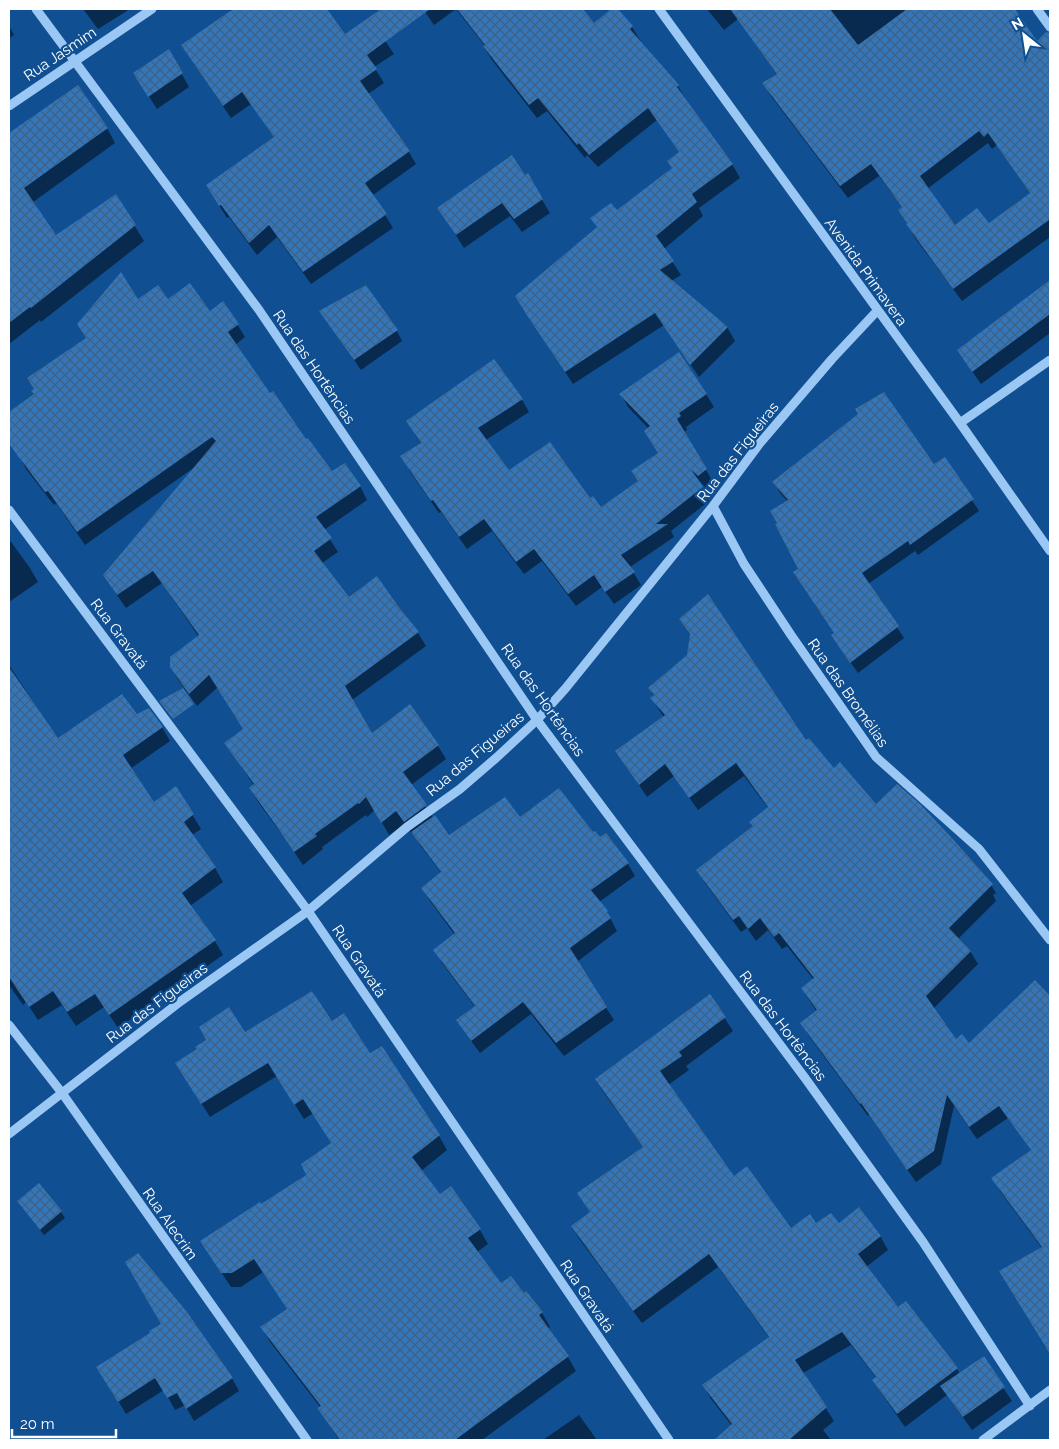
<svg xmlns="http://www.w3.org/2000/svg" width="1059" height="1449" font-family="Raleway,sans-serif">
	<defs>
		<pattern id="building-cross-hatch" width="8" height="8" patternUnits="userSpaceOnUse" patternTransform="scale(1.25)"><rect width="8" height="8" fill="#3476ba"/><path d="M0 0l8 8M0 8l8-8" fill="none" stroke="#406183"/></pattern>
	</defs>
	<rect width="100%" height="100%" fill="#0f4f92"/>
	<path fill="#0007" fill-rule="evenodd" d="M83,9H130L98,29Z
		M229,9H325L345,36L370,18L394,54L374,67L384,83L368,94L409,152L416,164L373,195L393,228L311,284L277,237L257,255L229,217L227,218L215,199L275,138L251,104L231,118L190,58L182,46L230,12Z
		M423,9H581L594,25L613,9H617L632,27L640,40L678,86L686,100L732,164L740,178L699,208L703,216L664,249L681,275L671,281L727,327L735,341L699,377L664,325L573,384L524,310L598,228L592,218L617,212L673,168L680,153L657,120L598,167L587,155L585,158L547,111L537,118L492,60L484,47L485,46L456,9L434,25Z
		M707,9H796L808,26L832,9H994L998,15L1010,9H1014L1037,43L1043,37L1050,46V237L962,301L915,238L900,210L903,208L879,176L848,198L771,96L764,83L778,75L738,19L724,30ZM988,143L992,149L997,145L1030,193L989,225L955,226L927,189Z
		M9,26L14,35L9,38Z
		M169,51L189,87L157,109L143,87Z
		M107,128L115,143L33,202L56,237L116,196L144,241L41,322L40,320L9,344V138L18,131Z
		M527,175L550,213L522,232L510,216L464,248L439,208Z
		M1050,282V333L981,384L958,351Z
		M138,301H168L210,312L237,324L245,337L235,345L270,394L332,472L360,486L367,500L324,530L338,552L322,563L349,598L398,607L418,633L426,646L352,700L371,734L409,705L438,746L446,759L411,785L433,818L449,837L519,819L593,834L628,864L635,876L599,902L607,912L617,931L577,962L614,1020L564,1056L531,1014L480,1053L465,1033L457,1020L475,1007L442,963L435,950L455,935L430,901L422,888L442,874L420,845L414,833L412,834L405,824L389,835L375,810L367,817L366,815L322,847L323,849L303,865L284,837L258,802L250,788L254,786L226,743L244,729L218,687L197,706L179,681L171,667L199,637L162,583L126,608L112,588L192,469L85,545L56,503L54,505L26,469L19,456Z
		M327,321L397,331L402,341L361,370Z
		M621,394H706L714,407L686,427L687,430L684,432L713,482L706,488L697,478L696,479L709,501L671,531L674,537L630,567L641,585L614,604L602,587L576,606L542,561L524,574L492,531L467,549L441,512L439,513L409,470L421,444L407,421L522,400L529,412L486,440L509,472L590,499L601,509L639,482L660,454L649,429L628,407Z
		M945,459L979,511L918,555L915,551L868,584L904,638L858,673L839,646L835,634L801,584L788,502L780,493L774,482L934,466Z
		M9,539L30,568L38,582L9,602Z
		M680,619L834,770L876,806L988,880L996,893L993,895L996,901L958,939L970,951L978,964L934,1008L955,1040L969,1045L1035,982L1050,998V1341L1045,1344L1042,1248L1000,1191L993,1178L1032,1151L1008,1118L977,1139L954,1106L941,1164L916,1182L869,1115L868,1116L809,1036L802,1023L817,1012L802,989L814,980L787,946L782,949L768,930L756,941L747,928L741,932L705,883L697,870L754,828L751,822L769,809L744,776L698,810L674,776L647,797L617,751L664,717L651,698L654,696L649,688L688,655L691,636Z
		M9,665L58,740L137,716L162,727L170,741L130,769L153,804L176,788L201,829L192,835L215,868L223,882L190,906L215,941L223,955L118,1028L104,1007L76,1026L62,1005L38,1020L26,1002L23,1005L9,985V961L14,957L9,948V896L20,877L9,886Z
		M710,996L733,1031L686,1066L689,1070L668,1085L733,1178L791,1230L816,1225H838L880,1236L888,1250L866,1267L898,1309L957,1369L960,1374L983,1358L1012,1401L972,1430L947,1395L905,1427L882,1394L874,1381L877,1379L851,1345L803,1373L834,1421L823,1430L831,1440H724L721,1436L732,1426L711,1399L704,1386L770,1339L718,1267L642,1323L580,1240L572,1227L591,1213L579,1194L644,1148L604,1093L596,1080Z
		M332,1022L370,1055L439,1136L447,1150L421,1171L439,1196L450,1188L480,1230L488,1244L477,1252L501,1285L524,1295L526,1293L542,1313L550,1327L547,1329L568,1357L576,1371L482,1440H339L319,1409L321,1408L270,1342L261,1327L288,1309L263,1272L241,1287H231L210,1255L308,1175L332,1144L313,1113L304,1119L277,1076L210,1117L185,1077L245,1033Z
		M18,1202L61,1212L65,1218L44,1235Z
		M98,1367L232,1378L239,1391L194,1421L185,1405L175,1410L164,1390L126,1414Z
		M579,1415L597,1440H543Z"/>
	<path fill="url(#building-cross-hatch)" fill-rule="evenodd" d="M233,9H327L345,34L381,9H430L367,55L377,69L360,81L410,151L365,183L387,214L303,272L269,225L249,243L221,205L219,206L206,185L274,137L242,92L223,106L181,45Z
		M457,9H583L594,23L611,9H618L633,26L630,29L679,85L677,87L733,164L692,194L697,202L656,236L674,261L660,270L728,327L690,365L655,313L565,372L528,317L515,296L597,227L590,218L611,203L617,210L672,168L667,161L679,152L648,108L589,155L579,143L577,145L538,98L529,105L483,46L485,45Z
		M730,9H830L858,45L907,9H1015L1037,41L1046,32L1050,33V222L1049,220L953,289L906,224L907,223L898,210L902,207L871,164L840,186L762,83L777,74ZM979,131L984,137L988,133L1030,193L989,223L977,208L955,225L920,176Z
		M169,49L183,73L148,97L133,73Z
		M78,85L108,128L24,188L56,235L116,194L136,225L31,308L30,307L9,323V133Z
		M512,155L525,175L528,173L543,199L514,219L502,203L456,235L437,208Z
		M121,272L138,299L158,285L168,299L190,283L210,311L223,301L239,324L228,332L270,393L273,391L306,439L308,438L332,471L345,463L361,486L316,517L332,538L314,551L349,597L377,576L398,606L419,632L345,686L372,733L410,704L439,745L403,772L427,805L404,822L396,811L381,823L366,797L359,804L358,803L315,834L317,836L294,852L275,824L249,788L254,784L224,743L243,729L209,675L189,694L170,667V657L199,635L153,571L117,595L103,575L216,441L212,437L77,532L48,491L45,492L9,444V412L34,394L31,391L34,389L27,378L86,338L77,324Z
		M1050,280V314L972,372L957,350Z
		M366,285L398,330L354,360L319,311Z
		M679,352L707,394L679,413L681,416L677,419L707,469L698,476L691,469L703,487L656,524H668L621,555L635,572L605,592L594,575L568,594L534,549L516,562L484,519L459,537L433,500L431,501L400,456L421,443L406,421L494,359L523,399L478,428L509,470L550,442L590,498L593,496L601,507L638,481L631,471L658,453L644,431L650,426L619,394Z
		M884,392L934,464L945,457L974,499L910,545L908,541L862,573L899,626L850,663L831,635L834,633L793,572L798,569L775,524L777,523L770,511L788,500L772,482L858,414L855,409Z
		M708,594L806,740L809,738L834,768L840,762L876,804L897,784L920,804L950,836L993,884L949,928L971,951L926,996L956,1039L962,1034L969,1043L1035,980L1050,996V1354L999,1271L1042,1247L991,1178L1031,1150L999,1106L969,1127L947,1095L934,1151L907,1170L861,1103L860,1104L800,1023L817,1010L801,988L814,978L779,933L774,937L760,918L748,929L739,916L733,920L696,870L753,826L749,822L768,807L736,763L689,798L665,764L639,785L615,751L665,715L650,698L654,695L648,688L687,655L690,634L679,619Z
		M9,667L58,738L122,694L137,714L149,708L163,727L123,755L154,802L176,786L194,814L184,822L216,867L182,893L216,940L109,1015L95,994L67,1012L53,991L29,1007L9,977Z
		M183,688L194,704L173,719L159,701Z
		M559,788L593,832L595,831L600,837L606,833L629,863L591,890L608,911L607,912L611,918L570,948L607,1007L556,1043L523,1002L471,1041L456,1020L475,1006L433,950L455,933L421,888L441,872L411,832L435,815L449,835L505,797L520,817Z
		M312,991L332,1021L344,1013L370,1053L382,1046L440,1135L412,1157L440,1194L451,1186L481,1229L468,1238L501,1283L511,1276L524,1293L526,1291L543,1312L539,1315L569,1356L455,1440H340L317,1408L321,1406L260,1327L287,1309L254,1259L232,1273H221L200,1241L260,1202L261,1204L306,1175L301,1164L331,1143L303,1099L294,1105L268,1063L201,1104L175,1063L197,1049L195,1047L206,1040L199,1027L229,1007L245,1032Z
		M710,994L726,1017L679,1052L682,1056L660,1071L734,1176L747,1166L791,1228L810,1214L816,1223L831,1213L839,1223L859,1207L881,1236L858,1254L898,1307L906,1301L958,1368L897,1414L872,1380L876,1377L842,1332L795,1360L827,1407L789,1440H714L732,1424L702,1385L769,1337L709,1254L633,1311L571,1226L590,1212L577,1193L643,1147L595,1079Z
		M39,1183L62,1211L40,1230L17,1201Z
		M138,1253L187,1312L233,1378L186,1409L177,1393L167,1398L155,1378L118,1402L96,1367L150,1333L149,1331L161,1324L125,1262Z
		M984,1356L1005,1387L963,1417L940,1386Z"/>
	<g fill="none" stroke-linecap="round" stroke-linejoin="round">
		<path stroke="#9bc7f4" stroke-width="9" d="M36,9L259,310L537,720L805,1078L923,1242L1030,1406
			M659,9L960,423L1050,551
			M1037,9L1050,27
			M9,106L152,9
			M960,423L1050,360
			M713,506L744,564L791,635L876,757L979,849L1050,940
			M9,510L308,911L669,1440
			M9,1025L62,1093L307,1440
			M9,1134L181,1001L308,911L407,827L460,789L496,758L537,720L565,689L713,506L760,443L832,359L877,311
			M983,1440L1050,1390"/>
	</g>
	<g text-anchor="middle" stroke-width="4.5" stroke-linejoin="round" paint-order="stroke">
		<g font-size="15" fill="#fff" stroke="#0f4f92">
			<text transform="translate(60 54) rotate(-34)" y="5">Rua Jasmim</text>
			<text transform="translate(866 272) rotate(54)" y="5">Avenida Primavera</text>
			<text transform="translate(314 367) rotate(56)" y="5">Rua das Hortências</text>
			<text transform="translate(738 452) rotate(-52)" y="5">Rua das Figueiras</text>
			<text transform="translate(119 634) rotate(53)" y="5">Rua Gravatá</text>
			<text transform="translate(848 693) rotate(55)" y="5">Rua das Bromélias</text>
			<text transform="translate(543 700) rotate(55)" y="5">Rua das Hortências</text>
			<text transform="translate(475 754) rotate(-40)" y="5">Rua das Figueiras</text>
			<text transform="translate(359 961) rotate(56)" y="5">Rua Gravatá</text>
			<text transform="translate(157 1003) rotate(-37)" y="5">Rua das Figueiras</text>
			<text transform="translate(783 1026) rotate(53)" y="5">Rua das Hortências</text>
			<text transform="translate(170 1224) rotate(55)" y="5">Rua Alecrim</text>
			<text transform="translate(587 1296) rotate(56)" y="5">Rua Gravatá</text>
		</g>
	</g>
	<rect width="1059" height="1449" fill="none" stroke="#ffffff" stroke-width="20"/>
	<g transform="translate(1024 35) rotate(330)" stroke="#0f4f92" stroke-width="4" paint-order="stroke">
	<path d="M0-4L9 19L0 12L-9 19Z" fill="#ffffff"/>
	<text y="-8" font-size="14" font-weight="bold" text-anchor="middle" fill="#ffffff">N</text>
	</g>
	<path d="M12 1429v8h104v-8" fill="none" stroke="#ffffff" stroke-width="2.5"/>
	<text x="20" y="1429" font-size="15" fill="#ffffff" stroke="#0f4f92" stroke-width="4" paint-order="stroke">20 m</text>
</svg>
